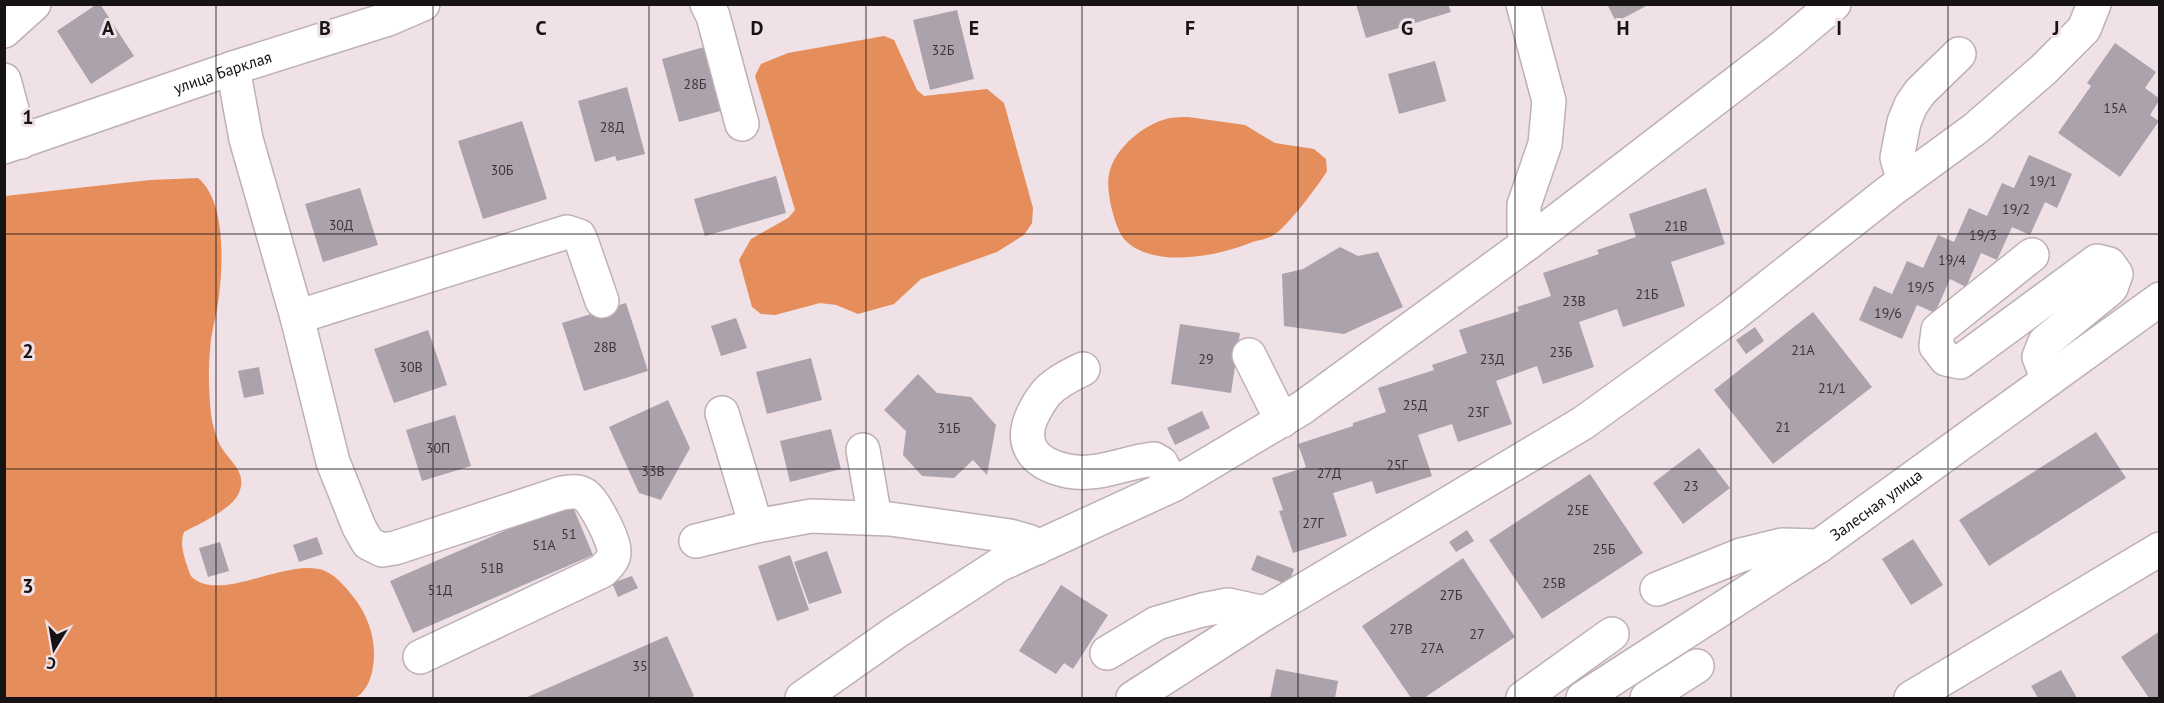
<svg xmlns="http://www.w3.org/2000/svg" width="2164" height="703" font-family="'PT Sans',sans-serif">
	<rect width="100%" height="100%" fill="#f0e1e6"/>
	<path fill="#e58e5b" d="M884,36L894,40L917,90L924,96L987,89L1004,103L1033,208L1032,223L1024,235L997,252L921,279L894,304L858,314L836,305L820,303L775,315L761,314L752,307L739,260L751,239L788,218L795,210L755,76L761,64L788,53Z
		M1188,117L1245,125L1275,143L1314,149L1326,159L1327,171C1318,186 1286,229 1272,236C1265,240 1257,240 1250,243C1217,256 1158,268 1128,243C1118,235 1114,217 1111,206C1109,196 1107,184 1109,174C1114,148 1145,123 1170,118C1176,117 1182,117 1188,117Z
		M198,178C226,201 223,263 219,296C217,314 211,332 210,350C208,371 209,393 211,414C212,423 216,437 220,445C229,462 248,471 239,493C232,509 199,524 184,532C180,544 183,551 186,563C188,567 189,573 191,576C217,605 290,556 325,571C337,576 347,589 355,599C367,615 374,634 374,654C374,669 370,690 355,698H5V196L150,180Z"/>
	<path fill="#aca2ab" d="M97,4H100L134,56L91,84L57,31Z
		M1356,4H1448L1451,12L1366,38Z
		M1607,4H1650L1616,22Z
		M957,10L974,79L930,90L913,20Z
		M2115,43L2156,72L2145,88L2160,99L2150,115L2159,121L2120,177L2058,133L2091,86L2087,83Z
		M711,45L728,109L679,122L662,59Z
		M1435,61L1446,101L1399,114L1388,74Z
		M627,87L645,154L617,161L615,156L595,162L578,101Z
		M522,121L547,199L483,219L458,141Z
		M2029,155L2072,174L2057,208L2045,202L2030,235L2012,227L1997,260L1981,253L1966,287L1950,279L1935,313L1917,305L1902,339L1859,320L1874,286L1892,294L1907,261L1923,268L1938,235L1954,242L1969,208L1987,216L2002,183L2014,188Z
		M776,176L786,213L705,236L694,199Z
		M360,188L378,245L323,262L305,204Z
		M1706,188L1725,244L1671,262L1685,306L1623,327L1617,309L1579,322L1594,367L1543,384L1537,366L1496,381L1512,424L1458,442L1452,424L1418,435L1432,476L1376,494L1372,481L1333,493L1347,536L1293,553L1279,511L1283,510L1272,478L1306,467L1298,444L1353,426V423L1386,412L1378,388L1434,370L1432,365L1467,353L1459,330L1519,311L1517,307L1551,296L1543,273L1599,254L1597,250L1636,237L1629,214Z
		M1340,247L1358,256L1378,252L1403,307L1344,334L1284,326L1282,274L1303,269Z
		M626,303L648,371L584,391L562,323Z
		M1813,312L1872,387L1773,464L1714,390Z
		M736,318L747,348L721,356L711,326Z
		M1180,324L1240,333L1231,393L1171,384Z
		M1755,327L1764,341L1746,354L1736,340Z
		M428,330L447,385L394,403L374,349Z
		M811,358L822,400L767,414L756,372Z
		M259,367L264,394L244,398L238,371Z
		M918,374L937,393L971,397L996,425L987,475L973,460L954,478L922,476L903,455L906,431L884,410Z
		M668,400L690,448L661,500L639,493L609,427Z
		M1202,411L1210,428L1175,445L1167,428Z
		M455,415L471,466L422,481L406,430Z
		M831,429L841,469L790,482L780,441Z
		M2096,432L2126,478L1989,566L1959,520Z
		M1699,448L1730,488L1683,524L1653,483Z
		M1590,474L1643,553L1542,619L1489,540Z
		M571,502L593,555L413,633L390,581Z
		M1467,530L1474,541L1456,552L1449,542Z
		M317,537L323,554L299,562L293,545Z
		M1913,539L1943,585L1911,605L1882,559Z
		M220,542L229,571L208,577L199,548Z
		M827,551L842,593L809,604L794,562Z
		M790,555L809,610L777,621L758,566Z
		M1257,555L1294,569L1288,585L1251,570Z
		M1463,558L1515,637L1424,698H1411L1362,626Z
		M632,576L638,588L618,597L612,583Z
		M1061,585L1108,615L1073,669L1064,663L1056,674L1019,651Z
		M2160,631V698H2149L2121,657Z
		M667,636L694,696L689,698H525Z
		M1276,669L1338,681L1335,698H1270Z
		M2061,670L2077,698H2038L2031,686Z"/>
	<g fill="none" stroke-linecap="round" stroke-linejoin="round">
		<g stroke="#beb0b5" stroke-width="36">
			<g id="minor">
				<path d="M707,4L713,16L742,124"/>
				<path d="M1523,4L1549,101L1545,144L1524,205V231L1528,243"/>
				<path d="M4,31L34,4"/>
				<path d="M233,68L246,139L297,317L567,232L579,236L582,243L602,301"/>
				<path d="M4,80L21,142"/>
				<path id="s1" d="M4,147L233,68L388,19L423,4"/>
				<path d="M1904,181L1897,158L1904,122L1911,105L1920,92L1959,54"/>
				<path d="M2032,255L1938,330L1936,346L1946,359L1960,362L2097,261L2109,264L2116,274L2111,288L2045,342L2039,357L2048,380"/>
				<path d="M297,317L333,462L359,527L368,543L382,550L395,548L562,493C570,492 577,490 585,495C594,501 615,541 614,552C614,560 608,565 602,571L420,657"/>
				<path d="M1249,355L1282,421"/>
				<path d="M1083,369C1071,375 1058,381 1048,391C1043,396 1039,403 1035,410C1017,443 1033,464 1068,471C1098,477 1125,462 1154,459L1161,463L1173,485"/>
				<path d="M722,413L756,526"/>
				<path d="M863,450L875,518"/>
				<path d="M696,541L756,526L811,516L890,519L1010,536L1031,542L1037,548"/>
				<path d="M1657,589L1741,555L1782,545L1819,546"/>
				<path d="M1107,653L1157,623L1202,610L1228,605L1265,613"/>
				<path d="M802,698L896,632L999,565L1173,485L1302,408L1528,243L1784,46L1834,4"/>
				<path d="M1133,698L1265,613L1583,423L1733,315L1890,191L1975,129L2043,70L2084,29L2094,4"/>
				<path d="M1523,698L1612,634"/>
				<path id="s2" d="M1583,698L1819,546L2160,299"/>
				<path d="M1647,698L1697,666"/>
				<path d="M1911,698L2160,549"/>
			</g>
		</g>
		<use href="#minor" stroke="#fff" stroke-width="33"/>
	</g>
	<path fill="none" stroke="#171214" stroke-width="1.5" stroke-opacity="0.55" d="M216,4V698M433,4V698M649,4V698M866,4V698M1082,4V698M1298,4V698M1515,4V698M1731,4V698M1948,4V698M4,234H2160M4,469H2160"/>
	<g text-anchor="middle" stroke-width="6" stroke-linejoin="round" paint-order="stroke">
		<g font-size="14" fill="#3c363a">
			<text x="943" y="55">32Б</text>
			<text x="695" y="89">28Б</text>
			<text x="2115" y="113">15А</text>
			<text x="612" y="132">28Д</text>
			<text x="502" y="175">30Б</text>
			<text x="2043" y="186">19/1</text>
			<text x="2016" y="214">19/2</text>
			<text x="341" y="230">30Д</text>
			<text x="1676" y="231">21В</text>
			<text x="1983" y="240">19/3</text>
			<text x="1952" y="265">19/4</text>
			<text x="1921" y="292">19/5</text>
			<text x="1647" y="299">21Б</text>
			<text x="1574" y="306">23В</text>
			<text x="1888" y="318">19/6</text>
			<text x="605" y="352">28В</text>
			<text x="1803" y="355">21А</text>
			<text x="1561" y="357">23Б</text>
			<text x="1206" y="364">29</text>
			<text x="1492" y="364">23Д</text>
			<text x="411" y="372">30В</text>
			<text x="1832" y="393">21/1</text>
			<text x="1415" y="410">25Д</text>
			<text x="1478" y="417">23Г</text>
			<text x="1783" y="432">21</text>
			<text x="949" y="433">31Б</text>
			<text x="438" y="453">30П</text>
			<text x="1397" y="470">25Г</text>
			<text x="653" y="476">33В</text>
			<text x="1329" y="478">27Д</text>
			<text x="1691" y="491">23</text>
			<text x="1578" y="515">25Е</text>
			<text x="1313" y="528">27Г</text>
			<text x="569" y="539">51</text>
			<text x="544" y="550">51А</text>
			<text x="1604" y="554">25Б</text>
			<text x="492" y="573">51В</text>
			<text x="1554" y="588">25В</text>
			<text x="440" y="595">51Д</text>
			<text x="1451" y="600">27Б</text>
			<text x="1401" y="634">27В</text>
			<text x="1477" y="639">27</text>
			<text x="1432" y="653">27А</text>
			<text x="640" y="671">35</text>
		</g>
		<g font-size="16" fill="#171214" stroke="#f0e1e6">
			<text dy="6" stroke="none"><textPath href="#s1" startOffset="231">улица Барклая</textPath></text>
			<text dy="6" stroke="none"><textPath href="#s2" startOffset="351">Залесная улица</textPath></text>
		</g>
	</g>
	<g font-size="20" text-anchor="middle" font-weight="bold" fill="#171214" stroke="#f0e1e6" stroke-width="6" stroke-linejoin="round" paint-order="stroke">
		<text x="108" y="35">A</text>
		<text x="325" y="35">B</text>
		<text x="541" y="35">C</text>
		<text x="757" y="35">D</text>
		<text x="974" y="35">E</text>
		<text x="1190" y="35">F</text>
		<text x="1407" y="35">G</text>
		<text x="1623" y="35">H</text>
		<text x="1839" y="35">I</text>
		<text x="2056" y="35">J</text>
		<text x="28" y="124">1</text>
		<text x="28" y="358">2</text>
		<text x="28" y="593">3</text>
	</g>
	<rect width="2164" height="703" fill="none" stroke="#171214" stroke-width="12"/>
	<g transform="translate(54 649) rotate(191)" stroke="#f0e1e6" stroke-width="4.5" paint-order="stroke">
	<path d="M0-4.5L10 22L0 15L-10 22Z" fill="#171214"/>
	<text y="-9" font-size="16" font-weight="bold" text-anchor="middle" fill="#171214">С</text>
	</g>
</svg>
